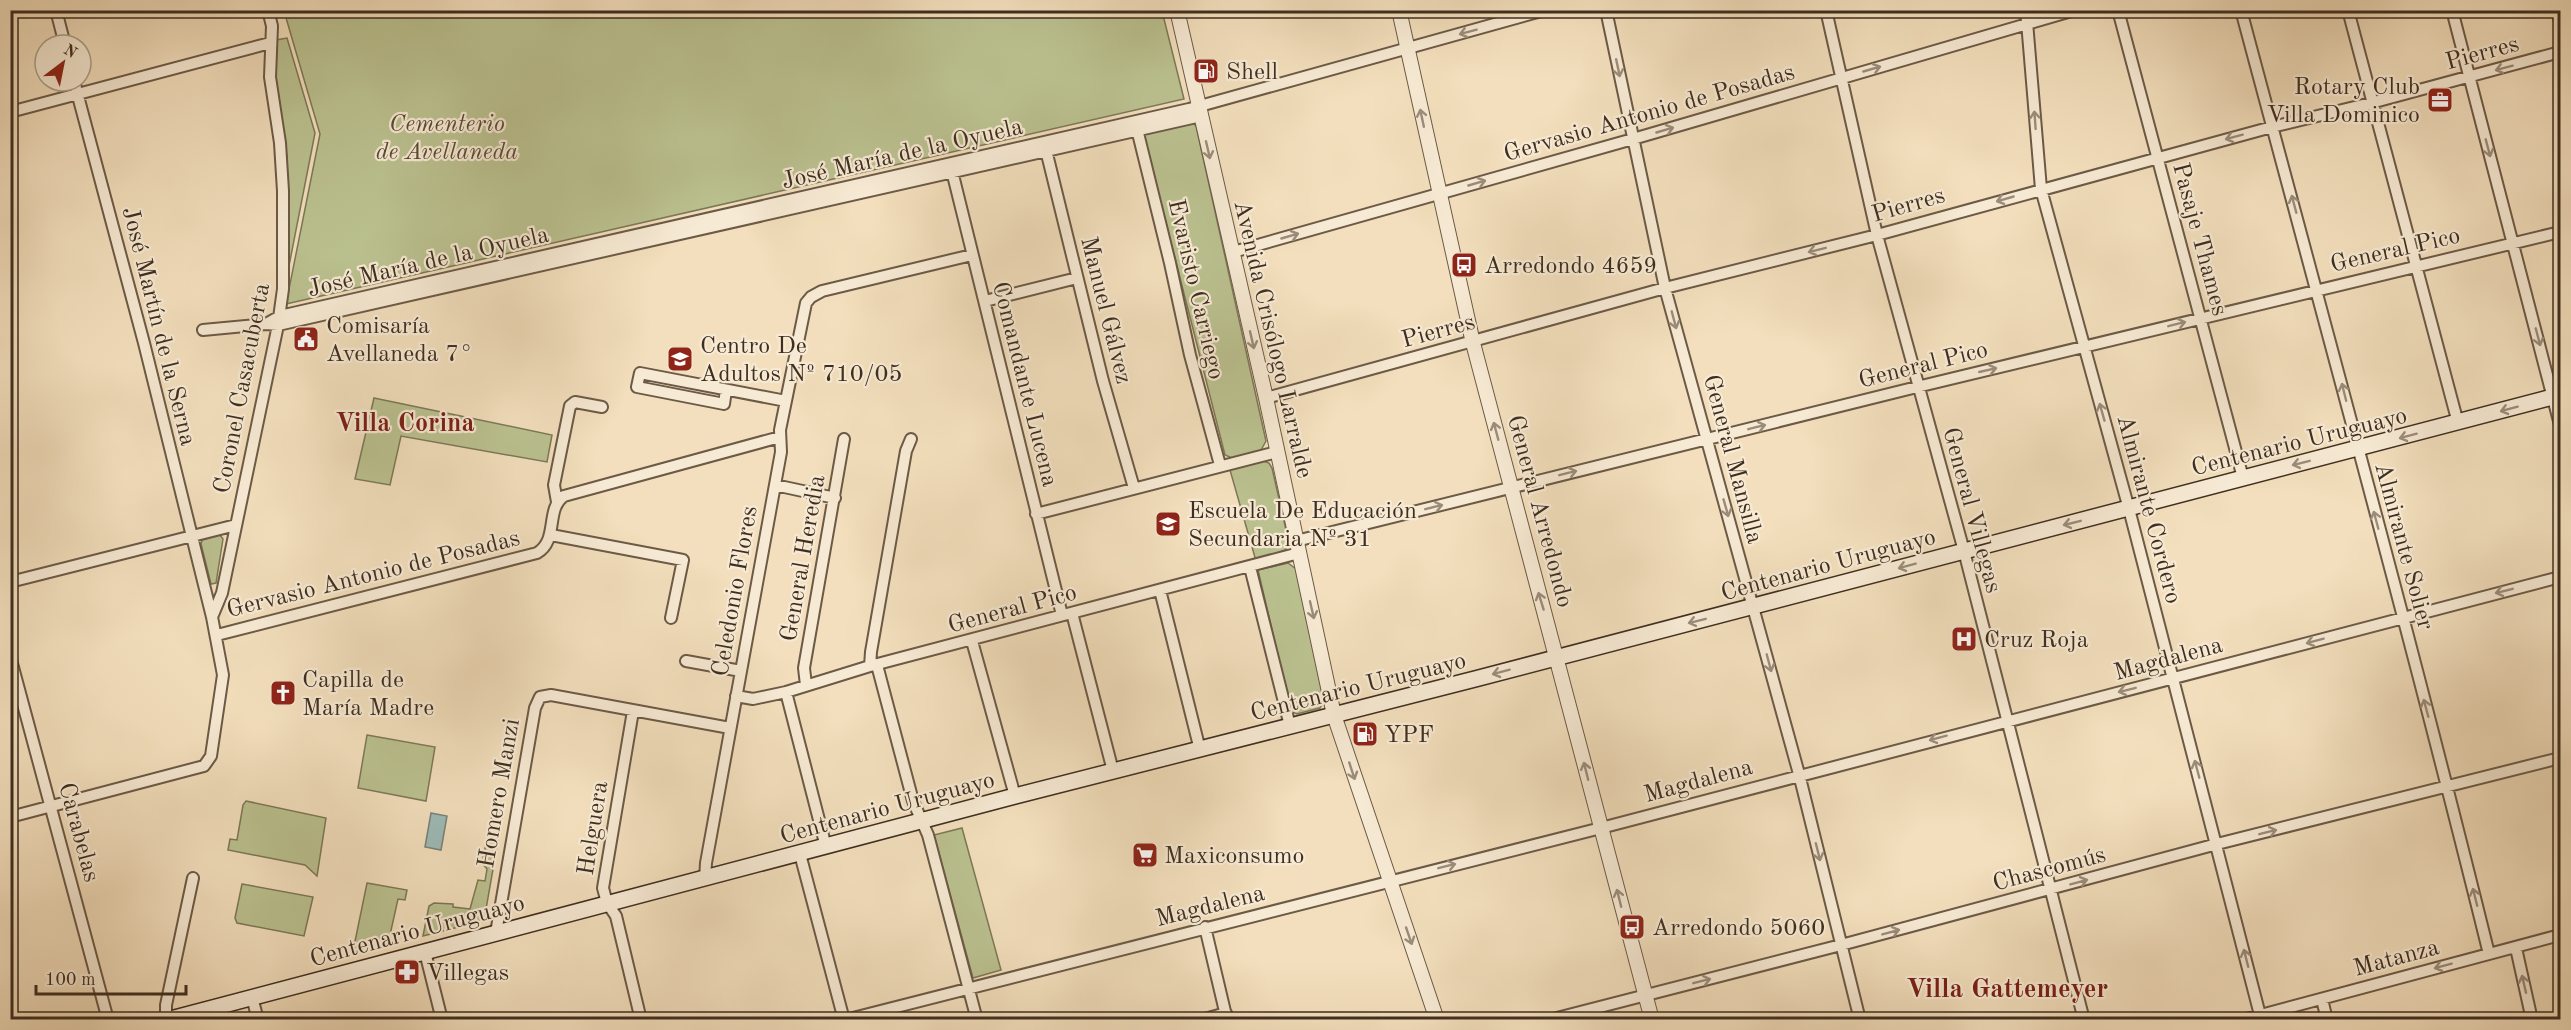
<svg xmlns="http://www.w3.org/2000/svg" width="2571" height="1030" font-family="'Old Standard TT',serif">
	<rect width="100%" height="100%" fill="#f3dfbd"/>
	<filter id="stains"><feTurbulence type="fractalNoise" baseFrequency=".00333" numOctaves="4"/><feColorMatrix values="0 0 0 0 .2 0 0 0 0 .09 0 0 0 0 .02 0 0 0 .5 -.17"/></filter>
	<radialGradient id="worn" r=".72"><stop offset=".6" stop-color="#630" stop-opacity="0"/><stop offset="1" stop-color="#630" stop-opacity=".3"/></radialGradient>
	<path fill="#bbc190" stroke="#7d7858" stroke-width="1.5" d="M284,11H1162L1184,99L286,304L320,134Z
		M287,38L315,133L287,276V157L274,70L276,40Z
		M1193,123L1196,126L1266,441L1261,450L1232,458L1225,455L1224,451L1144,136L1145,133Z
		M374,398L552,435L547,462L401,436L390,485L355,479Z
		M1263,461L1269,463L1272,468L1289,543L1285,550L1256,561L1230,470Z
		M220,535L223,539L216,583L211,584L201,544L202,540Z
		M1288,563L1296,569L1324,700L1320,708L1297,714L1291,711L1258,570Z
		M367,735L435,747L426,801L358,788Z
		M246,801L326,818L317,876L305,865L228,850L230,839L237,840L243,805Z
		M493,811L503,812L485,915L478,922L423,936L429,906L434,903L453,904V907L470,909L478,880L485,881L487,869L482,863Z
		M962,828L1001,970L973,978L934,835Z
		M367,883L407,890L405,900L398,899L390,935L362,944L357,950L353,951Z
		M242,884L313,897L304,936L237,923L235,918Z"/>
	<path fill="#9dbbb8" stroke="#77837b" stroke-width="1.5" d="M431,813L447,816L441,850L425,847Z"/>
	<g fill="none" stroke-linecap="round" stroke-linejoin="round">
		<g stroke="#6c5a47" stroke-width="14">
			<path id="minor" d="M56,10L65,45
				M1606,10L1665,288L1799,774L1860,1020
				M1826,10L1877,235L1964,551L2084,1020
				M2026,10L2041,189L2129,509L2260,1015
				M2118,10L2243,478
				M2241,10C2325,325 2411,638 2489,954
				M2348,10L2458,423
				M2452,10L2560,425
				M2557,10L2560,22
				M74,81L144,343L212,617
				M10,112L270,43
				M1136,125L1170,263L1190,355L1220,465
				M1045,146L1103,381L1134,488
				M951,167L1062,615
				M1233,252L1633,139L2075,10
				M985,301L1077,278
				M266,324L280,316L1189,109L1545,10
				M203,330L266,324L278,325L1201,116
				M726,390L724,404L637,387L640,373L786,401
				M1266,398L1665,288L1877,235L2272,127L2371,103L2560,52
				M775,485L835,498
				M557,502L554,485L570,406L575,402L602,407
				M1036,514L1277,452
				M551,535L683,560L671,618
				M1296,541L1917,387L2560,232
				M1250,567L1290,726
				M10,582L236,525
				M1160,590L1200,750
				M1072,613L1113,771
				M217,635L537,553C559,540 545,509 564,496L780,437
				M972,641L1015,796
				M10,656L108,1020
				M686,661L741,671
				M877,665L913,801L928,835L977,1020
				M870,666L871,652L906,451L911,439
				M806,685L804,668L844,439
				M786,692L826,847
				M736,696L753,699L786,692L870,666L1299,553
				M633,711L603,888L607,903L616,916L641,1020
				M10,817L204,766L211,756L223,675L212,617L222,593L278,325L283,289V191L280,143L270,77L272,26L268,10
				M800,854L844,1020
				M705,879L706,863L781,452L780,430L806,303L811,297L822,291L972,255
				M1205,927L1227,1020
				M496,933L535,708L540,697L551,695L730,728
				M2516,948L2532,1020
				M425,952L442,1020
				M252,997L258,1020
				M2322,999L2327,1020
				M166,1020V1005L193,878
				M845,1020L1601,828L2560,577
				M1201,1020L1226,1013
				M1549,1020L1841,945L2217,844L2560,758
				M2242,1020L2560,935"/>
		</g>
		<g stroke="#6c5a47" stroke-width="16">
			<path id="tertiary" d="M1177,10L1266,398L1334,715L1437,1020
				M1399,10L1473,343L1652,1020"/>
		</g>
		<g stroke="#3f2e20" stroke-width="18">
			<path id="secondary" d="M167,1020L1015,796L1475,679L2560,395"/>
		</g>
		<use href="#minor" stroke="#f7ead4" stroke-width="10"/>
		<use href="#tertiary" stroke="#f7ead4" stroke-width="14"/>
		<use href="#secondary" stroke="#f7ead4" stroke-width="15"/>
	</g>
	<defs><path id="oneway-shaft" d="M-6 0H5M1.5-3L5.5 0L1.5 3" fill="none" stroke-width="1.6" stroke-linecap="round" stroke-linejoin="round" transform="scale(1.5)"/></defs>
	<g stroke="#9b8c7a">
		<use href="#oneway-shaft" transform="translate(1468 32) rotate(165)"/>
		<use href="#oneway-shaft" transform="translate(1618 68) rotate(78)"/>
		<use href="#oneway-shaft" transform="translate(2504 68) rotate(165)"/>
		<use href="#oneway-shaft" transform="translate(1872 69) rotate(-16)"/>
		<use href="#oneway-shaft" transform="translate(1422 118) rotate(-102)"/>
		<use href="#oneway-shaft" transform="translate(2035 120) rotate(-94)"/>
		<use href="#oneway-shaft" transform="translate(1665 130) rotate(-16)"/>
		<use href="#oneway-shaft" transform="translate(2234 137) rotate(165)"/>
		<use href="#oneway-shaft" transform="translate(2488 148) rotate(75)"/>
		<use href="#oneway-shaft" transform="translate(1208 150) rotate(77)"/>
		<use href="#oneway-shaft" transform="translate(1477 183) rotate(-16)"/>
		<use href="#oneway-shaft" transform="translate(2005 199) rotate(164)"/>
		<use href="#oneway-shaft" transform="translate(2294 204) rotate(-105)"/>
		<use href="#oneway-shaft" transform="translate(1290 236) rotate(-16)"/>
		<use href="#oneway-shaft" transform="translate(1817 250) rotate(166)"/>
		<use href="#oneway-shaft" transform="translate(1674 320) rotate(75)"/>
		<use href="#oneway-shaft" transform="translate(2177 324) rotate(-14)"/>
		<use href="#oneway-shaft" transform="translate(2538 337) rotate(75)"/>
		<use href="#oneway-shaft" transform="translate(1252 340) rotate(77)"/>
		<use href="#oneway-shaft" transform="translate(1988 370) rotate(-13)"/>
		<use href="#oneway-shaft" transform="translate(2344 392) rotate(-104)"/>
		<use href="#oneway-shaft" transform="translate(2509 409) rotate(165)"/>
		<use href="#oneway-shaft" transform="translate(2102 412) rotate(-106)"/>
		<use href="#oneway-shaft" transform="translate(1757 427) rotate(-14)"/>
		<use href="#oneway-shaft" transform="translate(1496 431) rotate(-105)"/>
		<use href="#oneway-shaft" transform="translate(2408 436) rotate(165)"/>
		<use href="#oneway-shaft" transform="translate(2301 463) rotate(166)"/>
		<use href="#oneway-shaft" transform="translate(1568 473) rotate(-14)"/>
		<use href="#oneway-shaft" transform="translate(1434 507) rotate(-14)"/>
		<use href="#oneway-shaft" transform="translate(1726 508) rotate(74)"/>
		<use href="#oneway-shaft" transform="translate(2376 520) rotate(-105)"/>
		<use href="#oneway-shaft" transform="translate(2072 523) rotate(166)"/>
		<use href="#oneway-shaft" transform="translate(1907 566) rotate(165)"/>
		<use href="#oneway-shaft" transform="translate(2504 591) rotate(166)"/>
		<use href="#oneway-shaft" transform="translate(1541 601) rotate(-107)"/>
		<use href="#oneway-shaft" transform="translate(1312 610) rotate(77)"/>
		<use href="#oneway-shaft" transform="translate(1697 621) rotate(166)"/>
		<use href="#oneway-shaft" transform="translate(2315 641) rotate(165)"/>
		<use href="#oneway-shaft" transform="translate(1769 663) rotate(75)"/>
		<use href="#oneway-shaft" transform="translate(1501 672) rotate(165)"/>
		<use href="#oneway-shaft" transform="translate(2127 690) rotate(166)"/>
		<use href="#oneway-shaft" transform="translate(2426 708) rotate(-105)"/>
		<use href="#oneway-shaft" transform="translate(1938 738) rotate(165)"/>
		<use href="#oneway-shaft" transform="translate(2197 769) rotate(-105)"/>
		<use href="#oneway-shaft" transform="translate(1352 771) rotate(72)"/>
		<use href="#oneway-shaft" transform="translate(1586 771) rotate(-104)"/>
		<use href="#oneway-shaft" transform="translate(2268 832) rotate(-14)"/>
		<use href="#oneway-shaft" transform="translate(1818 852) rotate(76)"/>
		<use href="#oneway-shaft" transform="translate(1447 866) rotate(-14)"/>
		<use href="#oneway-shaft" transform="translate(2079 882) rotate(-15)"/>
		<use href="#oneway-shaft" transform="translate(2475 897) rotate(-104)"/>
		<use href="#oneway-shaft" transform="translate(1619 898) rotate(-104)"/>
		<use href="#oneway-shaft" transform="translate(1891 932) rotate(-15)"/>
		<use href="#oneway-shaft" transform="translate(1409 936) rotate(71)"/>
		<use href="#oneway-shaft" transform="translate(2246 958) rotate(-104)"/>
		<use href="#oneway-shaft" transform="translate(2443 966) rotate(165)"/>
		<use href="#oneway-shaft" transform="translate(1702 981) rotate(-14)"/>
		<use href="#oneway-shaft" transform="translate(2524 984) rotate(-103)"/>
	</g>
	<defs>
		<g id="fuel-square" transform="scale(1.35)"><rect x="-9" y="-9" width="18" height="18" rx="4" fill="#8f2418" stroke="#f7ead4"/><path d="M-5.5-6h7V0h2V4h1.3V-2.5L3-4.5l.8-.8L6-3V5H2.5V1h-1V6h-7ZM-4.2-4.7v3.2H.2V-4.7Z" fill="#fff"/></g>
		<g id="office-square" transform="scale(1.35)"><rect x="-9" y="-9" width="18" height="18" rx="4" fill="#8f2418" stroke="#f7ead4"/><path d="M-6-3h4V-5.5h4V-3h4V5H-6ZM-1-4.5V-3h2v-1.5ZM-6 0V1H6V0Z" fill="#fff"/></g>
		<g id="bus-square" transform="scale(1.35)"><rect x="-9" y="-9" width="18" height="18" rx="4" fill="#8f2418" stroke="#f7ead4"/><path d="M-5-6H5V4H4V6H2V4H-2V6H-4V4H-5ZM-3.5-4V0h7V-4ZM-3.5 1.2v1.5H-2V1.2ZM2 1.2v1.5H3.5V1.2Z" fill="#fff"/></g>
		<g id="civic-square" transform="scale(1.35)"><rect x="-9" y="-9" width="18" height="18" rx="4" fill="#8f2418" stroke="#f7ead4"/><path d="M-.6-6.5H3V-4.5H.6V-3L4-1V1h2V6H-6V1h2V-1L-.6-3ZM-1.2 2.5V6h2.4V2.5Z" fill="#fff"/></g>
		<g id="school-square" transform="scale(1.35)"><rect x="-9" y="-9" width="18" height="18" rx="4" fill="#8f2418" stroke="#f7ead4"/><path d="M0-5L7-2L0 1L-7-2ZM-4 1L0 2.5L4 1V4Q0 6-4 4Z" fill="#fff"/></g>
		<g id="hospital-square" transform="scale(1.35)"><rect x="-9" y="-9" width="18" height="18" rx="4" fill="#8f2418" stroke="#f7ead4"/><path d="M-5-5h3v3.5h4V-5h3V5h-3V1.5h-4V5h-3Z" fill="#fff"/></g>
		<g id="church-square" transform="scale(1.35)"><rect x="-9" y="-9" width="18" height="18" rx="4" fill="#8f2418" stroke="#f7ead4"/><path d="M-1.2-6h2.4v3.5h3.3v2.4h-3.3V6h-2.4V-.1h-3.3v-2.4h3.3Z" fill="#fff"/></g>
		<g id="supermarket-square" transform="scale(1.35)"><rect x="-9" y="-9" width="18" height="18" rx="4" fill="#8f2418" stroke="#f7ead4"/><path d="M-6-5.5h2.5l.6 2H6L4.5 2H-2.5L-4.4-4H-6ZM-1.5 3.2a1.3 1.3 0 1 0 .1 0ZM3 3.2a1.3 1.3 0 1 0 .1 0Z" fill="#fff"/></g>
		<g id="pharmacy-square" transform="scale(1.35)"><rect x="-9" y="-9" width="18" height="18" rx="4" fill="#8f2418" stroke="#f7ead4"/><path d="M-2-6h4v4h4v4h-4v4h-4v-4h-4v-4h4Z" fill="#fff"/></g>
	</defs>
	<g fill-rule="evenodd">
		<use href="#fuel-square" x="1206" y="71"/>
		<use href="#office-square" x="2440" y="100"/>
		<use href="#bus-square" x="1464" y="265"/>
		<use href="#civic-square" x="306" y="339"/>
		<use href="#school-square" x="680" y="359"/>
		<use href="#school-square" x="1168" y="524"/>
		<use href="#hospital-square" x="1964" y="639"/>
		<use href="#church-square" x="283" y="693"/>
		<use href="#fuel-square" x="1365" y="734"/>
		<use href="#supermarket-square" x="1145" y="855"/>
		<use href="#bus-square" x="1632" y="927"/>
		<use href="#pharmacy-square" x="407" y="972"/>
	</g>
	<g text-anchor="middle" stroke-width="4.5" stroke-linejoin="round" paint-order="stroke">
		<g font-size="24" fill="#3f2e20" stroke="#f7ead4">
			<text transform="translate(2482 52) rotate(-15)" y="8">Pierres</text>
			<text transform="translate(1649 112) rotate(-16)" y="8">Gervasio Antonio de Posadas</text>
			<text transform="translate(902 153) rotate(-13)" y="8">José María de la Oyuela</text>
			<text transform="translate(1908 204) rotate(-16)" y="8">Pierres</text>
			<text transform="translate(2201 239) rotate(75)" y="8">Pasaje Thames</text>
			<text transform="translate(2395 249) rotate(-13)" y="8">General Pico</text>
			<text transform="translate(428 261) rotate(-13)" y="8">José María de la Oyuela</text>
			<text transform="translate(1197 289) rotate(77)" y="8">Evaristo Carriego</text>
			<text transform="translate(1107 310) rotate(76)" y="8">Manuel Gálvez</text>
			<text transform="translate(160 326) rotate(76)" y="8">José Martín de la Serna</text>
			<text transform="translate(1438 330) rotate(-15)" y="8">Pierres</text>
			<text transform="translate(1274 339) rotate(77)" y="8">Avenida Crisólogo Larralde</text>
			<text transform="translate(1923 364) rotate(-14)" y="8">General Pico</text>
			<text transform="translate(1026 384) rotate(76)" y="8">Comandante Lucena</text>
			<text transform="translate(241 388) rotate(-79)" y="8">Coronel Casacuberta</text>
			<text transform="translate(2299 441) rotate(-14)" y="8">Centenario Uruguayo</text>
			<text transform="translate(1734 459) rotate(75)" y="8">General Mansilla</text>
			<text transform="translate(2150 509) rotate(75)" y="8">Almirante Cordero</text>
			<text transform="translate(1973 510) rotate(75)" y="8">General Villegas</text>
			<text transform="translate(1541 511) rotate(75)" y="8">General Arredondo</text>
			<text transform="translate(2405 546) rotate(75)" y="8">Almirante Solier</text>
			<text transform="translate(802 558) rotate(-80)" y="8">General Heredia</text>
			<text transform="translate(1828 564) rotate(-15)" y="8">Centenario Uruguayo</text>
			<text transform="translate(373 573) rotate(-14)" y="8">Gervasio Antonio de Posadas</text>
			<text transform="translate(734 591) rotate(-80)" y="8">Celedonio Flores</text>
			<text transform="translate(1012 608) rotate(-15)" y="8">General Pico</text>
			<text transform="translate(2168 658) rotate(-15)" y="8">Magdalena</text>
			<text transform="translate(1358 686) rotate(-14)" y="8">Centenario Uruguayo</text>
			<text transform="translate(1698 780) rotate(-15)" y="8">Magdalena</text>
			<text transform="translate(498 793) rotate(-80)" y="8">Homero Manzi</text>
			<text transform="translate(887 807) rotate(-15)" y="8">Centenario Uruguayo</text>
			<text transform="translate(592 828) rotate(-81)" y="8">Helguera</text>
			<text transform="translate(80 832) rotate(75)" y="8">Carabelas</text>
			<text transform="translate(2049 868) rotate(-15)" y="8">Chascomús</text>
			<text transform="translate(1210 905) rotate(-14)" y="8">Magdalena</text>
			<text transform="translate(417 930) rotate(-15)" y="8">Centenario Uruguayo</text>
			<text transform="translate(2396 957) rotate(-15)" y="8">Matanza</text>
		</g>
		<g font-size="24" fill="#3f2e20" stroke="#f7ead4" text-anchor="start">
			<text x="1226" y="79">Shell</text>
			<text x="2420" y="94" text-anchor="end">Rotary Club<tspan x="2420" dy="28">Villa Dominico</tspan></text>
			<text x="1484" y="273">Arredondo 4659</text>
			<text x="326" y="333">Comisaría<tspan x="326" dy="28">Avellaneda 7°</tspan></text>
			<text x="700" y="353">Centro De<tspan x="700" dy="28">Adultos Nº 710/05</tspan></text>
			<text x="1188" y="518">Escuela De Educación<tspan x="1188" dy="28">Secundaria Nº 31</tspan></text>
			<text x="1984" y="647">Cruz Roja</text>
			<text x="302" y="687">Capilla de<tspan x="302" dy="28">María Madre</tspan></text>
			<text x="1384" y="742">YPF</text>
			<text x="1164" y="863">Maxiconsumo</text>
			<text x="1652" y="935">Arredondo 5060</text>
			<text x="426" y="980">Villegas</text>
		</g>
		<g font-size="24" font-style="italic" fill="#584b36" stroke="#f7ead4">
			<text x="447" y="131">Cementerio<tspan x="447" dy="28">de Avellaneda</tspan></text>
		</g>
		<g font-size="26" font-weight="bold" fill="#7a1f14" stroke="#f7ead4">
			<text x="405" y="431">Villa Corina</text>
		</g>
		<g font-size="27" font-weight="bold" fill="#7a1f14" stroke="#f7ead4">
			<text x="2007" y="997">Villa Gattemeyer</text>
		</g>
	</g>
	<rect width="2571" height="1030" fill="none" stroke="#f3dfbd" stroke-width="36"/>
	<rect x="12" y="12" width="2547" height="1006" fill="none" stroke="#3f2e20" stroke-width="3"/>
	<rect x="18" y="18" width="2535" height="994" fill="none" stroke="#3f2e20" stroke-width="1.5"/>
	<g transform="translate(63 63) rotate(32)"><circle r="28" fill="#f7ead4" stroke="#ad9f8c" stroke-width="1.5"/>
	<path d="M0-4.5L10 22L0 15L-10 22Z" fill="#8f2418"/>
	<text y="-9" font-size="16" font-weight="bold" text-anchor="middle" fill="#3f2e20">N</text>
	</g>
	<path d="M36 985v9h150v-9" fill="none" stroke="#3f2e20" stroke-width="3"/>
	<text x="45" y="985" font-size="18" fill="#3f2e20" stroke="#f7ead4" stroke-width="4.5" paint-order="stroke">100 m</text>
	<rect width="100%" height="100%" filter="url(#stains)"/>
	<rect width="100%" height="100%" fill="url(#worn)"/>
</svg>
